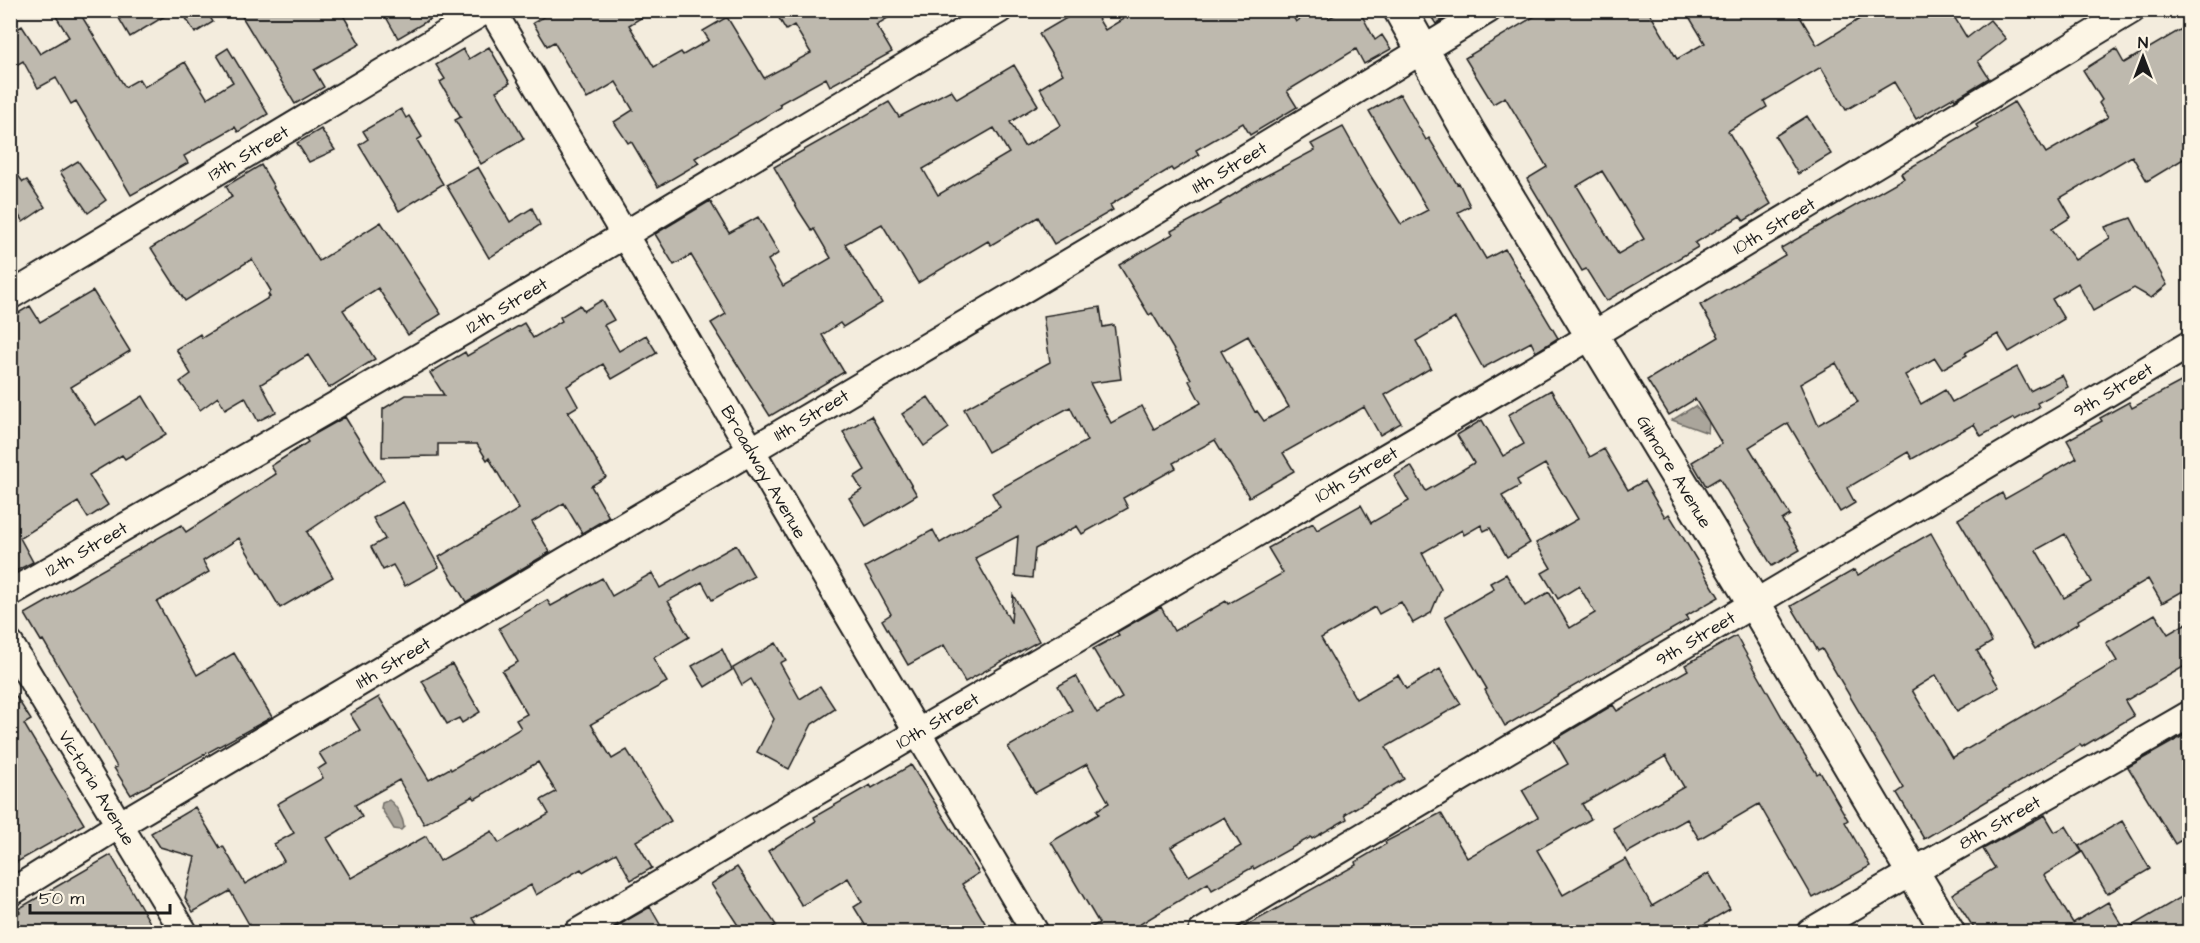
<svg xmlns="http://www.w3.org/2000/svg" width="2200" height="943" font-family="'Architects Daughter',sans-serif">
	<rect width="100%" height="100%" fill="#f3ecdd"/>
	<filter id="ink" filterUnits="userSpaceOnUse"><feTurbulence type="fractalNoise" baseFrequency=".0167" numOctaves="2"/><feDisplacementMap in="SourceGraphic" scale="12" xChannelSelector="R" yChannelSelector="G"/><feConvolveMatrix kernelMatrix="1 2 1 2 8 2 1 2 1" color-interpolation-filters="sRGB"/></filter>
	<g filter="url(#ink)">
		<path fill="#aaa59b" stroke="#716e68" stroke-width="1.5" d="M1695,406L1709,421L1708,433L1672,420Z
			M389,800C397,806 403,818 404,827L401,830L394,829L381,808L382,803Z"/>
		<path fill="#beb9ae" stroke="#1c1c1c" stroke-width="1.5" fill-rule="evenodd" d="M52,10H78L125,87L139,79L144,87L185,62L207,98L233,82L217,55L228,48L268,114L238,132L235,127L184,156L188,163L131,195L76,101L71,104L56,78L38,88L23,61L10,69V33L22,26L40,54L69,37Z
			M114,10H175L130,37Z
			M181,10H206L213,22L195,33Z
			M238,10H340L360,44L314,70L324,87L295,104Z
			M382,10H446L398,38Z
			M556,10H654L629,25L654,67L681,52L683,55L709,40L703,31L727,17L764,78L811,53L794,25L786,30L774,10H901L876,25L892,52L830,86L826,78L779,104L781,107L695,158L699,163L658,187L631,141L628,143L614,122L633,110L616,82L587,99L554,42L547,46L533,23Z
			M1080,10H1093L1105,30L1138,10H1289L1296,22L1314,10H1325L1329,18L1344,10H1359L1375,40L1382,35L1391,49L1364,64L1356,49L1287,91L1297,107L1250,135L1243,123L1196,150L1199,155L1173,171L1171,168L1110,205L1113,210L1054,244L1038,217L991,245L988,241L918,283L882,224L845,244L882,303L843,327L840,323L822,335L844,372L770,416L711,323L726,314L691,255L674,265L655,234L710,201L729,233L758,217L779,253L768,260L783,286L831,258L814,229L812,231L799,211L774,167L889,102L899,117L951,90L957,99L1014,65L1038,105L1010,122L1024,146L1027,145L1061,125L1040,88L1063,74L1039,34ZM994,128L1009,153L938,195L923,169Z
			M1427,10H1458L1436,24Z
			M1545,10H1648L1677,59L1705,43L1685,10H1796L1817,45L1863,17L1859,10H1950L1967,38L1990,20L2006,39L1978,61L1989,78L1955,99L1954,97L1916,119L1894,82L1846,110L1821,67L1764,101L1767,107L1728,131L1771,204L1744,221L1740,216L1695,243L1698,247L1606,301L1586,269L1582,271L1527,179L1547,167L1505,97L1493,104L1465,58ZM1602,171L1644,239L1618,254L1577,186Z
			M2190,24V155L2147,181L2132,156L2060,198L2071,217L2052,229L2075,260L2110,238L2105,227L2131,218L2167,285L2151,298L2134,288L2093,311L2078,283L2052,299L2064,319L2009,352L1998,334L1965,353L1967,355L1942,369L1935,358L1905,375L1921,404L1945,390L1952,402L2017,367L2030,391L2062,375L2068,387L2037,403L2039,407L2015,420L2014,418L1981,436L1974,424L1912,459L1908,452L1847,488L1855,503L1840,512L1788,423L1749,447L1790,515L1782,520L1800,550L1772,566L1719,478L1706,486L1692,462L1722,444L1695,399L1669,415L1647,380L1719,337L1700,305L1785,255L1781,248L1904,178L1901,173L1978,128L1976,125L2014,102L2046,153L2108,117L2099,103L2102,100L2083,70L2116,49L2124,63ZM1836,363L1858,402L1818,425L1800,384Z
			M489,47L510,83L496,91L524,139L481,164L455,120L461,117L440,82L445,79L436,65L463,49L469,59Z
			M1400,94L1426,140L1429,138L1457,184L1459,183L1470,206L1458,212L1486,259L1505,249L1558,338L1536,352L1531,342L1483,368L1455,318L1416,341L1431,368L1385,395L1401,423L1380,435L1364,407L1283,453L1294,471L1249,497L1215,440L1173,463L1176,468L1123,498L1128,508L1082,534L1077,526L1035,549L1032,578L1015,576L1018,536L975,558L1011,622L1013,595L1039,641L965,682L944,645L908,665L882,620L891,614L865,567L933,530L940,543L1000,507L992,493L1087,441L1070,407L988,452L964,409L1050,362L1043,316L1100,307L1103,327L1114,325L1121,379L1090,383L1111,423L1142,406L1154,429L1201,403L1189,381L1191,379L1152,313L1149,315L1119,265L1173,234L1171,231L1221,204L1220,203L1256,181L1315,150L1311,144L1343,127L1370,175L1401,224L1428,210L1369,111ZM1248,336L1289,407L1264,421L1257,411L1255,412L1221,351Z
			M401,109L406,118L409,116L422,137L417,140L443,184L399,211L359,145L368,139L363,131Z
			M1807,116L1831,154L1798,174L1775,136Z
			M321,129L335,150L309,162L297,143Z
			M78,161L106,200L88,213L60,172Z
			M10,165L23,182L27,180L45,207L23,222L10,202Z
			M261,165L274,187L273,188L319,261L381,222L441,314L408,335L378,288L343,310L375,359L329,388L308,355L261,384L276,412L258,421L245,397L225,409L218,397L200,410L180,382L191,374L176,349L200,334L202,338L270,297L268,294L271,291L252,259L185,301L151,248L232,197L226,186Z
			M478,167L510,222L532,208L540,225L489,258L446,185Z
			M93,291L130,351L71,387L95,425L143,396L166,434L125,459L122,455L89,475L108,505L88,518L78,502L20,538L33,562L10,574V318L30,306L40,322Z
			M602,300L614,320L604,325L619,351L646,335L657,353L612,379L603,364L567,386L578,406L568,412L606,477L591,486L609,517L582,533L564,503L532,522L550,552L466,602L439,557L519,509L489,458L487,460L477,444H438V456L382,457L383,409L406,395H444L430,373L465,352L467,356L524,323L533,338L562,321L560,317L580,305L584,311Z
			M2190,377V587L2162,603L2148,579L2078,620L2079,623L2035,649L1958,519L2002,493L2005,499L2077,458L2067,440L2102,421L2100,418L2129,402L2132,408ZM2065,534L2092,582L2064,598L2036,550Z
			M1551,390L1590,457L1604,449L1628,490L1644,481L1665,517L1669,514L1719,597L1686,616L1688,620L1505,726L1485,690L1487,689L1445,617L1494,589L1490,583L1506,574L1525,606L1549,592L1570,628L1595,613L1579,586L1558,599L1542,573L1551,568L1536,543L1578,519L1545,464L1517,480L1520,486L1502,496L1530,543L1507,557L1490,528L1484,531L1481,525L1464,535L1462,530L1422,553L1441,589L1431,613L1413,623L1401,602L1379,614L1375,607L1321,638L1356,699L1398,675L1406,689L1440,669L1461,704L1386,747L1404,779L1345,814L1347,819L1312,839L1311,837L1254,869L1253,867L1212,890L1208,883L1137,926L1141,933H1082L1099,923L1051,842L1099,814L1097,810L1109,803L1087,764L1035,793L1008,747L1072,710L1058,686L1076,676L1097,713L1122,698L1093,649L1119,635L1117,632L1161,607L1174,631L1226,601L1228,604L1283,573L1268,548L1313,523L1317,530L1361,505L1371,523L1409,501L1394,476L1411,466L1426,491L1474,463L1457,435L1482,420L1503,456L1524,444L1508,415ZM1224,817L1241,846L1189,876L1171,847Z
			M928,397L949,428L924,446L902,414Z
			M871,416L917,495L866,526L849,498L862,490L854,477L865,470L843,432Z
			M345,417L384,480L307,532L333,577L280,608L239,538L203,561L209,572L157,602L197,675L234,653L272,717L131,795L114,768L117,767L99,735L43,640L41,641L25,614L181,525L186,532L276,474L271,466L308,442L306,439Z
			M403,502L439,567L405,586L393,565L383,570L371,547L385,539L373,518Z
			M1931,533L1992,642L1977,651L1999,687L1957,711L1936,675L1912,690L1952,758L2117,661L2106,643L2155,614L2168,634L2190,621V663L2125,701L2134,716L2082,747L2080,745L1924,839L1897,793L1904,788L1822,649L1818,651L1791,606L1854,570L1858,575Z
			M736,545L754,576L712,600L702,582L668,601L689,637L653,658L667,682L591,724L612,759L627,750L671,821L636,841L652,868L631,880L616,853L583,872L581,869L536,895L531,885L473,918L482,933H254L230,891L193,912L185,898L195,857L160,847L151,833L195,807L220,848L223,846L245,884L284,861L274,844L294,833L277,804L323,778L318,769L326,764L319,753L360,730L350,714L379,697L429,780L450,768L451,770L521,728L516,720L527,714L502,671L518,662L499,628L547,600L551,606L602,578L612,596L652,573L660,588ZM538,762L556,792L541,800L549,814L499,843L492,831L440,861L426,836L351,878L327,838L362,817L355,805L399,780L424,824L473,796L475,799Z
			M1736,636L1791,733L1817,774L1820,772L1848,820L1845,822L1870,866L1813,898L1759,804L1699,839L1687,819L1627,853L1613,828L1684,787L1666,756L1582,804L1591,819L1537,850L1563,895L1626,859L1652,906L1709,873L1730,909L1689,933H1440L1436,926L1425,933H1233L1356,865L1355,862L1386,844L1385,842L1441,813L1467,858L1538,817L1522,790L1568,764L1554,740L1613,705L1617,711L1688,670L1685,665Z
			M776,643L786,660L780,663L800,699L820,686L835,709L812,724L789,769L757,752L774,719L751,679L742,685L733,668Z
			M722,649L732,670L705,687L692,666Z
			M452,664L480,712L462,723L459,718L447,724L422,681Z
			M10,687L31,720L24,724L84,824L10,866Z
			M2190,732V835L2175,844L2128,767Z
			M911,765L979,873L962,884L991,933H870L854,907L862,902L848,878L802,906L768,851L816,821L814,817L870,785L872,788Z
			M2045,815L2055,832L2066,826L2082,852L2044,875L2073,923L2108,902L2125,930L2190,892V933H1977L1952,894L1995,868L1983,849Z
			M2122,821L2150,869L2107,894L2079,846Z
			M111,855L156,933H10V918L20,912L18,909Z
			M737,867L776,925L765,933H743L711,884Z
			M650,907L665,933H608L629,919Z"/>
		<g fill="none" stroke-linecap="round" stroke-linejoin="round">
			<g stroke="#1c1c1c" stroke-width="30">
				<g id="minor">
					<path id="s1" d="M492,10L1035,932"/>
					<path id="s2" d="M10,296L486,10"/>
					<path id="s3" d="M10,593L464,331L999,10"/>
					<path id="s4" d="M10,644L184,932"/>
					<path id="s5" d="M10,893L119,825L1247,157L1488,10"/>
					<path id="s6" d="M578,932L1556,357L2132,10"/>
					<path id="s7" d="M1202,932L2190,344"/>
					<path id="s8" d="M1810,932C1935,857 2063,788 2190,714"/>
				</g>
			</g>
			<g stroke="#1c1c1c" stroke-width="36">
				<g id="major">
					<path id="s9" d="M1400,10L1468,131L1754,603L1948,932"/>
				</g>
			</g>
			<use href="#minor" stroke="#fcf5e5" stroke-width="26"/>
			<use href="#major" stroke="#fcf5e5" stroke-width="32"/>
		</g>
	</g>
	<g text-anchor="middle" stroke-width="5" stroke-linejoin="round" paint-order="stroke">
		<g font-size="18" fill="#1c1c1c" stroke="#fcf5e5">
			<text dy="6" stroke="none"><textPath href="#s2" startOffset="278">13th Street</textPath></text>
			<text dy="6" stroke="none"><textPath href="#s5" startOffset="1419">11th Street</textPath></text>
			<text dy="6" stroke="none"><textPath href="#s6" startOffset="1389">10th Street</textPath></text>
			<text dy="6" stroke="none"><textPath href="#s3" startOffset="574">12th Street</textPath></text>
			<text dy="6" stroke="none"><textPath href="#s7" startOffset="1060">9th Street</textPath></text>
			<text dy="6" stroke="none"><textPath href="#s5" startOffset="933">11th Street</textPath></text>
			<text dy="6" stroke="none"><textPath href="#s9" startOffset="537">Gilmore Avenue</textPath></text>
			<text dy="6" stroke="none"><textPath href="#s1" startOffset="536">Broadway Avenue</textPath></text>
			<text dy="6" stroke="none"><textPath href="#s6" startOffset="903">10th Street</textPath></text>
			<text dy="6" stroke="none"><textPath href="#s3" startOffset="88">12th Street</textPath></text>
			<text dy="6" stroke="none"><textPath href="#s7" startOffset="574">9th Street</textPath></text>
			<text dy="6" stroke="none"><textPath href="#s5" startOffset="447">11th Street</textPath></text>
			<text dy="6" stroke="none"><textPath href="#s6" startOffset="417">10th Street</textPath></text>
			<text dy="6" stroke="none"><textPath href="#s4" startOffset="168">Victoria Avenue</textPath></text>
			<text dy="6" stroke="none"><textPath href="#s8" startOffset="219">8th Street</textPath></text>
		</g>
	</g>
	<rect width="2200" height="943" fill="none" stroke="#fcf5e5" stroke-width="36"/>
	<rect x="18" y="18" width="2164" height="907" fill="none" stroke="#1c1c1c" stroke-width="2" filter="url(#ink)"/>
	<g transform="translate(2143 57)" stroke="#fcf5e5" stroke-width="4.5" paint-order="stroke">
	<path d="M0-4.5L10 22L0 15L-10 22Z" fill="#1c1c1c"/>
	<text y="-9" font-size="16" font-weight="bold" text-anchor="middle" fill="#1c1c1c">N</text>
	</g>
	<path d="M30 904v9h140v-9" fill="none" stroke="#1c1c1c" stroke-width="3"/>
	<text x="39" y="904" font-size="18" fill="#1c1c1c" stroke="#fcf5e5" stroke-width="4.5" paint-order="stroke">50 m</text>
</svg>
